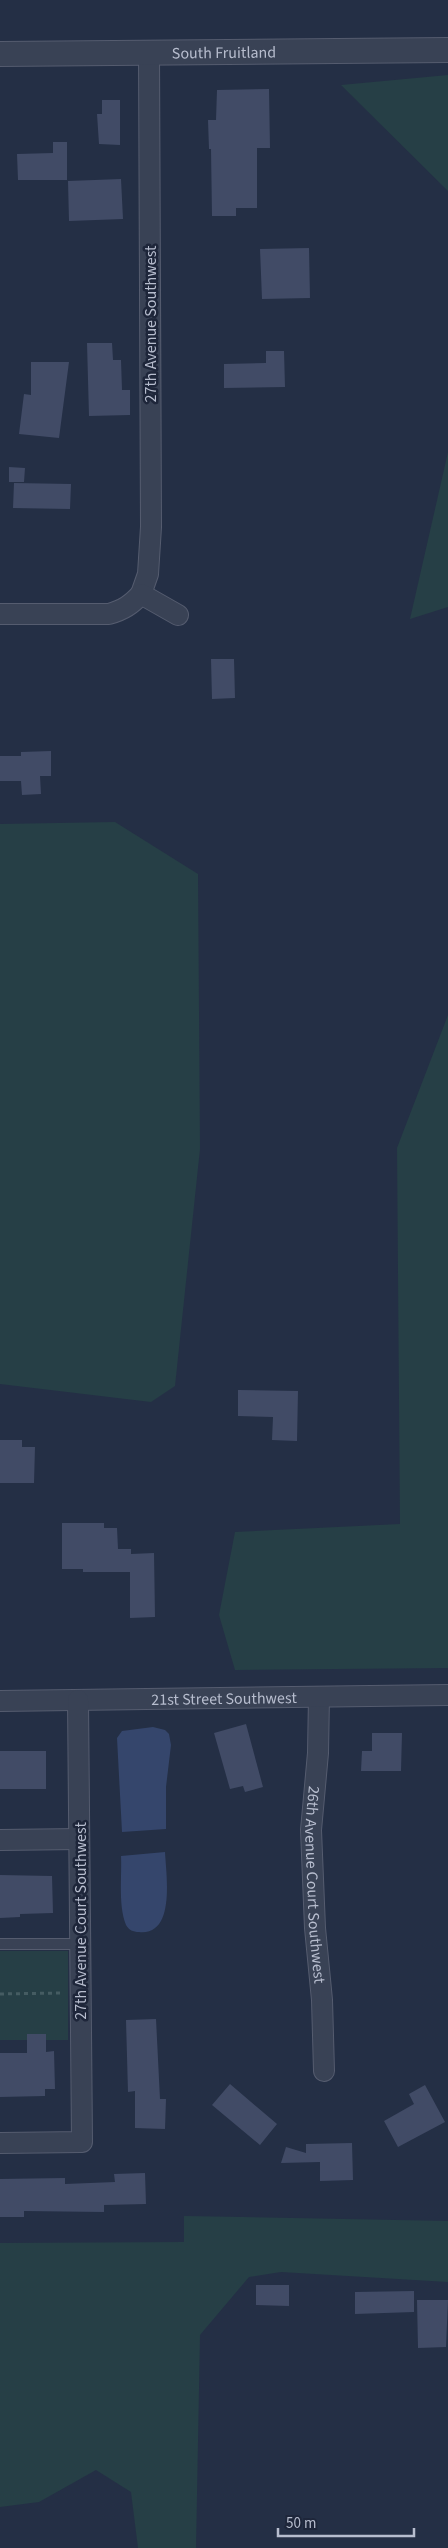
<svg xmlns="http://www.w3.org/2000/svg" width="448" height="2548" font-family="'Source Sans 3',sans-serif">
	<rect width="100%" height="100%" fill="#242f45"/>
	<path fill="#263f46" d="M448,75V191L341,85Z
		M448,452V607L410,619Z
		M115,822L198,874L200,1149L175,1386L151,1402L0,1384V824Z
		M448,1015V1668L235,1670L219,1615L235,1532L400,1524L397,1148Z
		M0,1951H68V2040H0Z
		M184,2216L448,2221V2282L281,2272L249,2277L200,2335L196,2548H138L131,2492L96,2470L39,2502L0,2507V2243L184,2242Z"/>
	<path fill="#35466c" d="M153,1727L165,1730L169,1734L171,1745L166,1787V1829L122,1832L117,1738L122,1731Z
		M165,1852C166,1874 176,1936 139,1932C133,1932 129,1930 126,1925C118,1905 122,1877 121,1856Z"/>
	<path fill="#414b66" d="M269,89L270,148H257V208H236V216H212L211,149H209L208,120H216L217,90Z
		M102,100H120V145L99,144L97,114H102Z
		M53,142H67V180H18L17,154L53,153Z
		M121,179L123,219L69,221L68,181Z
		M309,248L310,298L262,299L260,249Z
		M87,343H112L113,360H121L122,390H130V415L89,416Z
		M266,351H284L285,387L224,388V364L266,363Z
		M31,362H69L59,438L19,434L24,394L31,395Z
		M9,467L25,468L24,482H9Z
		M14,483L71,484L70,509L13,508Z
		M211,659H234L235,698L212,699Z
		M51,751V776H40L41,794L22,795L21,781H0V756H21V752Z
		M238,1390L298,1391L297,1441L272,1440L273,1417L238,1416Z
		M0,1440H22V1447H35L34,1483H0Z
		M62,1523H104V1528H117L118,1549H131V1554L154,1553L155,1617L130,1618V1572H83V1569H62Z
		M246,1724L263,1787L245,1792L243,1786L230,1789L214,1733Z
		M372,1733H402L401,1771H361L362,1751H372Z
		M0,1751H46V1789H0Z
		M0,1875L52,1876L53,1913L20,1914V1917L0,1918Z
		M156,2019L160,2099H166L165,2129L135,2128V2091L128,2092L126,2020Z
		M27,2034H46V2052L54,2051L55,2089H45V2096L0,2097V2053H27Z
		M230,2084L277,2124L260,2145L212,2105Z
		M425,2085L445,2122L398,2147L384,2121L414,2104L409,2094Z
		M352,2143L353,2180L320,2181V2162L281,2163L286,2147L306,2153V2144Z
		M145,2173L146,2204L104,2205V2212L24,2211V2217H0V2179L65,2178V2184L115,2182L114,2174Z
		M256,2285H289V2306L256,2305Z
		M414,2291V2312L355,2314V2292Z
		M417,2300H448L446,2347L418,2348Z"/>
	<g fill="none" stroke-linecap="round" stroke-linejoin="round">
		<g stroke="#555c6f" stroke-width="12">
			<path id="service" d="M0,1944H80"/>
		</g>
		<g stroke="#555c6f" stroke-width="22">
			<g id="minor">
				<path d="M141,594L148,574L151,527L149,53"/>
				<path d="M0,614H109C123,610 131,605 141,594L178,615"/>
				<path id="s1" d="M319,1697L318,1753L311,1830L315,1928L322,2000L324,2071"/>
				<path id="s2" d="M0,1701L448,1695"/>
				<path d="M0,1840L79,1839"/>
				<path d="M0,2143L82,2142L78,1700"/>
			</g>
		</g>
		<g stroke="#555c6f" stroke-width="26">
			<g id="tertiary">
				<path id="s3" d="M0,54L448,50"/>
			</g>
		</g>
		<path stroke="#455c62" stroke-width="3" stroke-dasharray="4 4" stroke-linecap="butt" d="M0,1994L62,1993"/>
		<use href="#service" stroke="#394255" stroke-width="10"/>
		<use href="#minor" stroke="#394255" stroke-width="20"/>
		<use href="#tertiary" stroke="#394255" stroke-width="24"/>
	</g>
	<g text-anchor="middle" stroke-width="5" stroke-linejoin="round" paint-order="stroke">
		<g font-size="16" fill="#b7bdce" stroke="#1e263a">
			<text dy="6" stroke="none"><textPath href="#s3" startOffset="224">South Fruitland</textPath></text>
			<text transform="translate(150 324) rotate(-90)" y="6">27th Avenue Southwest</text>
			<text dy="6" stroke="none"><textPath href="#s2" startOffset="224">21st Street Southwest</textPath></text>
			<text dy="6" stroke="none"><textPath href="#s1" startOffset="188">26th Avenue Court Southwest</textPath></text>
			<text transform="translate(80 1921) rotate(-90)" y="6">27th Avenue Court Southwest</text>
		</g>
	</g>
	<path d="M278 2528v8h136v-8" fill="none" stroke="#b7bdce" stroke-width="2.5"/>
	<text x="286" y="2528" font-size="15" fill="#b7bdce" stroke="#1e263a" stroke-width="4" paint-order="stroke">50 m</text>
</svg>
